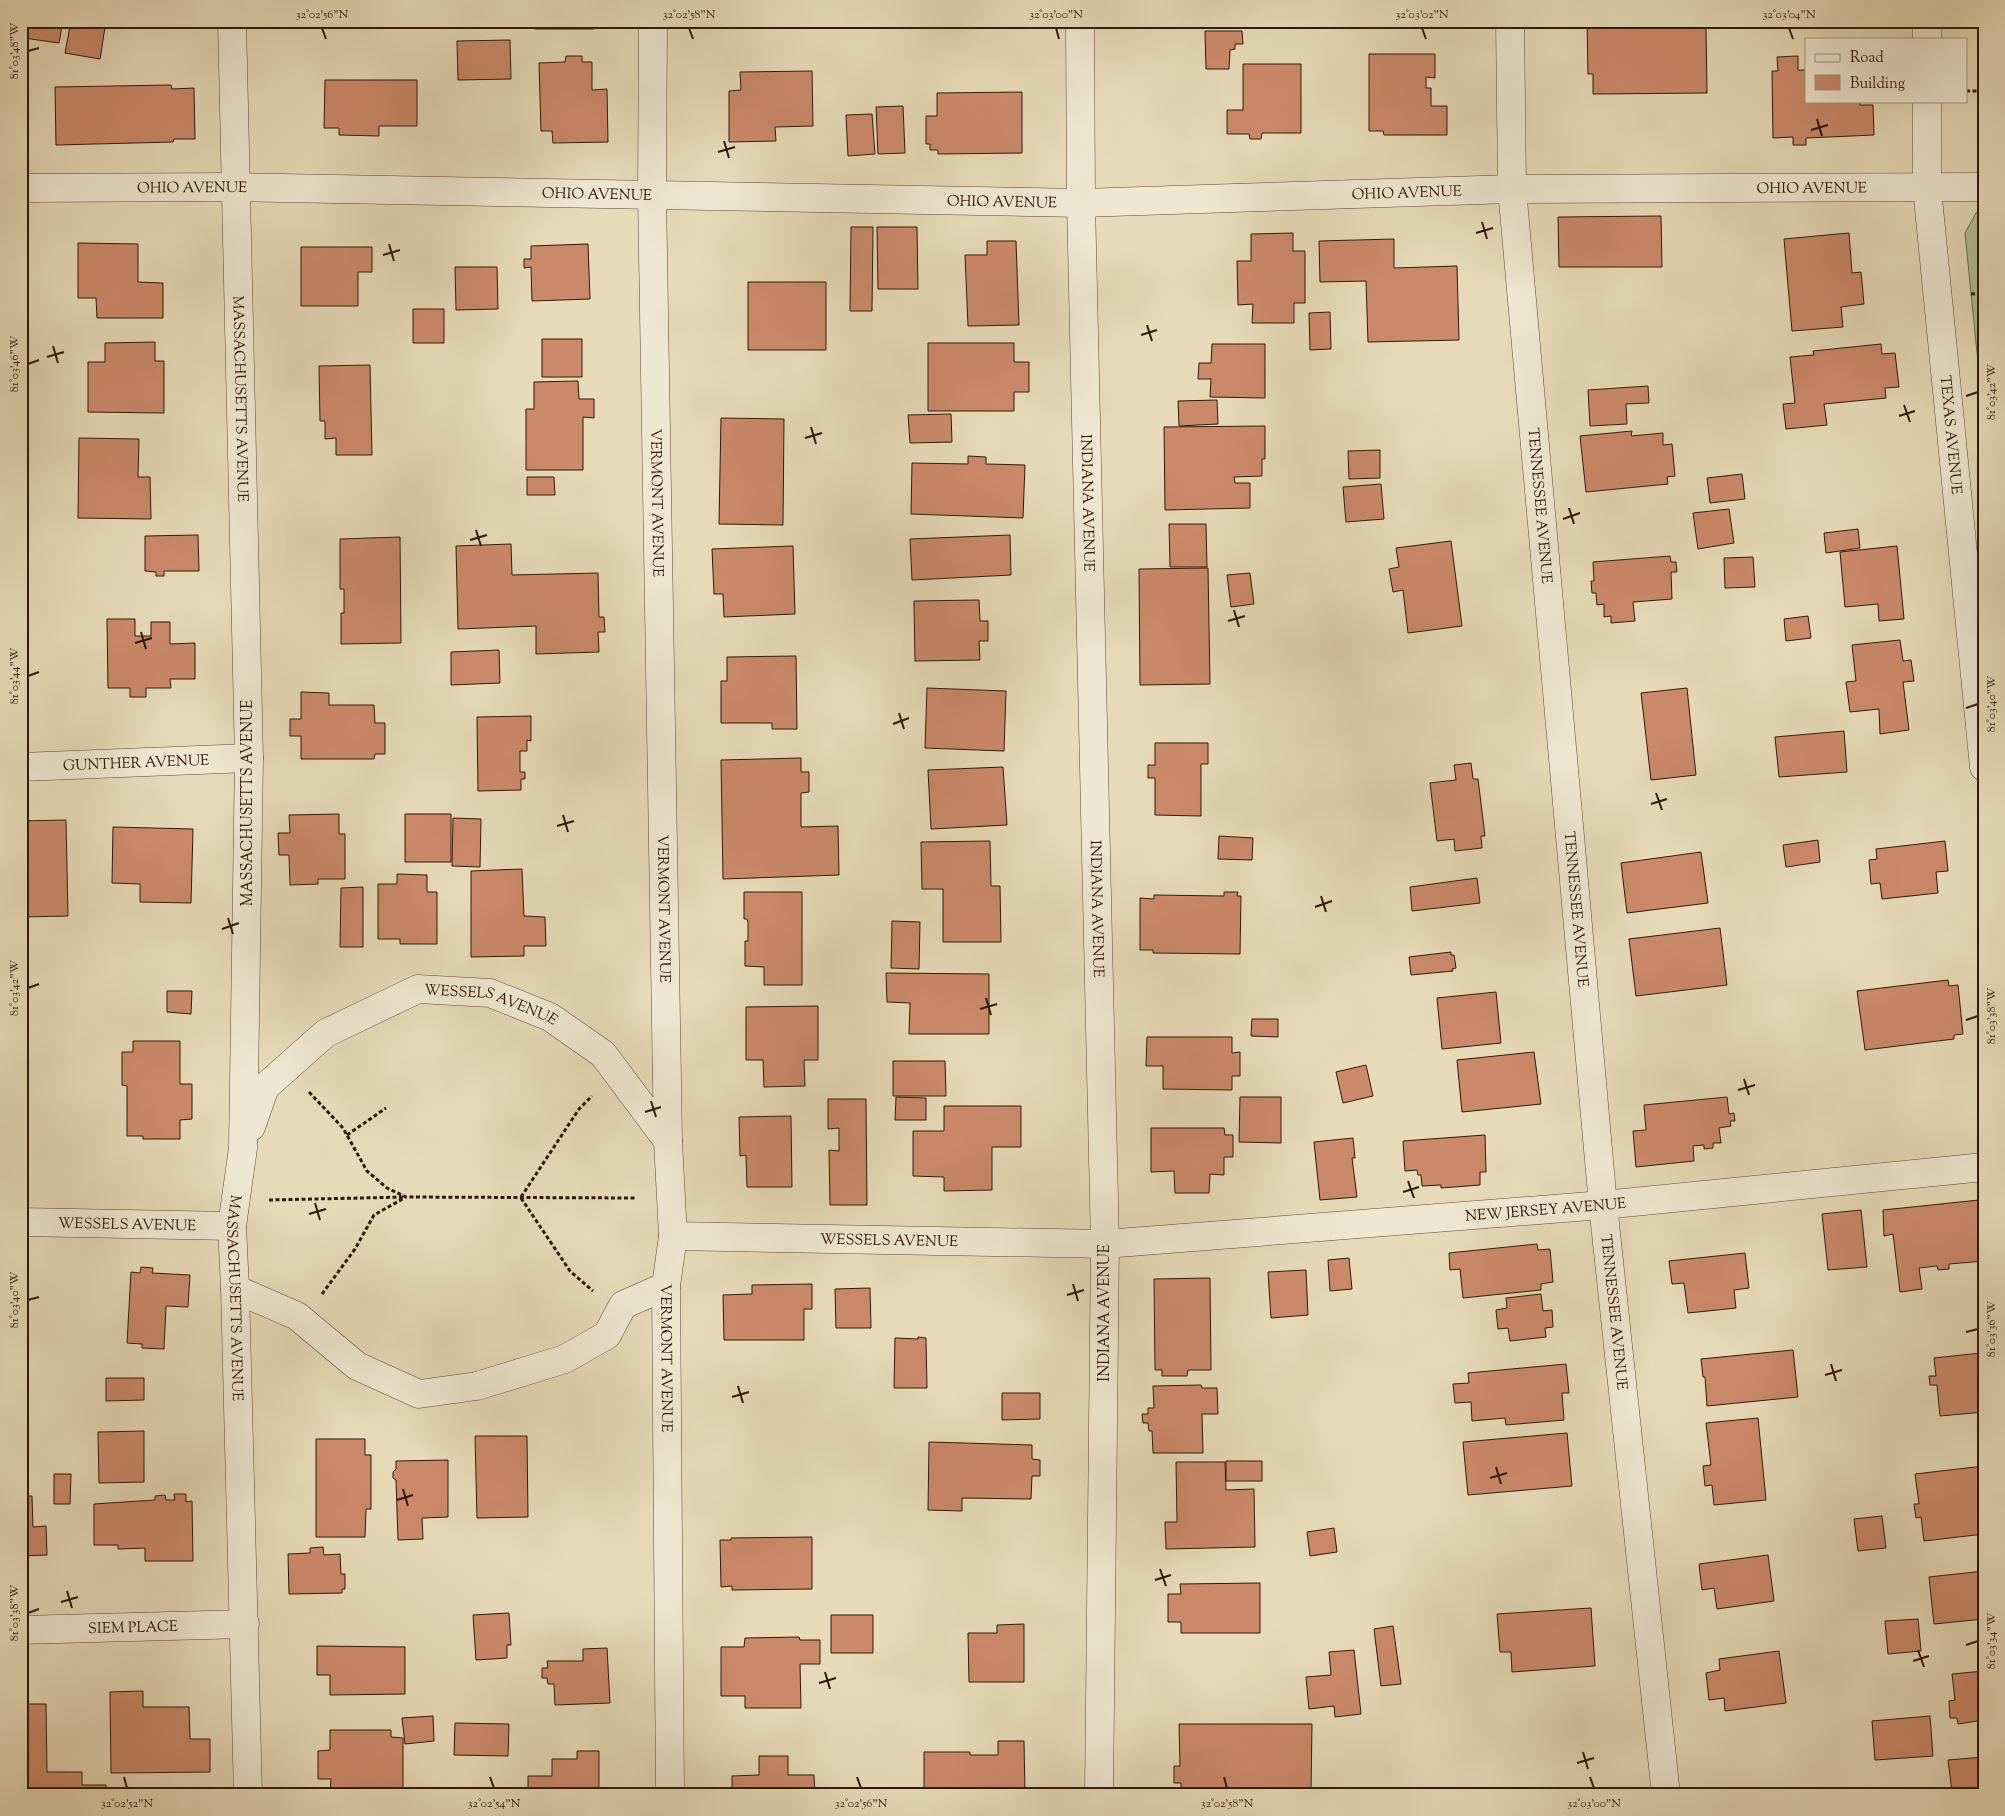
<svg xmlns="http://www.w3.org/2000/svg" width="2005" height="1816" font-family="'Sorts Mill Goudy',serif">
	<rect width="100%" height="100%" fill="#e6dab8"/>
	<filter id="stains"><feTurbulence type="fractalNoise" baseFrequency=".004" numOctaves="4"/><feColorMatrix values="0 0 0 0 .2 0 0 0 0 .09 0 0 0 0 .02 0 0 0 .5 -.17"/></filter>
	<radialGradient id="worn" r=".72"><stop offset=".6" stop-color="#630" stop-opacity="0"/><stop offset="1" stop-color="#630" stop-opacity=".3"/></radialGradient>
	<path fill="#b1c092" stroke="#706c4f" d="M1976,213H1984V422L1965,233Z"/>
	<path fill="#cc896a" stroke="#2f180c" d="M27,21L62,26L59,43L24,38Z
		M71,21H106L100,59L65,53Z
		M535,21H594V29H535Z
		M976,21H1024V26L976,27Z
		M1264,21H1291V26L1264,28Z
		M1587,21H1659V28L1706,27L1707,93L1593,94V74H1588Z
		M1205,31H1242L1243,44H1235V49L1230,50L1229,69H1206Z
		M510,40L511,79L458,80L457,41Z
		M1369,54H1435V78L1426,77V88H1431V106H1447V135H1384L1383,131H1369Z
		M566,56H582V62H592V90L607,89L608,142L553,143L552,131H541L539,63L565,62Z
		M1798,56V70H1806V101H1860V105H1873L1874,135L1806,138V145H1793V137L1773,138L1772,71H1778L1777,57Z
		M1243,64H1301V133H1262L1261,139H1250L1249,134H1227V110H1243Z
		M812,71L813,126L775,127L776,141L729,142V91L741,90L740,72Z
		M325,80H417V126H379V136L339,135V128H324Z
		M171,85L172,89L194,88L195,139H174L173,142L56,145L55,87Z
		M1022,92V153L938,154V150H930V144H926V116H937V93Z
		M903,106L905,153L878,154L876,107Z
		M872,114L875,154L848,156L846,115Z
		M1661,216L1662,267H1559L1558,217Z
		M851,227H873L872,311H850Z
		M877,227H917L918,289H878Z
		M1293,233V251H1305V303H1294V323H1252L1253,304L1238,305L1237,261H1251V234Z
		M1849,233L1852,273L1861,272L1864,304L1841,307L1843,327L1792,331L1784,239Z
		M1394,239V268L1457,266L1459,340L1368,342L1366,281L1320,282L1319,241Z
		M987,241H1016L1019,325L968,326L965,255H987Z
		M78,243L138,244V282L163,283V318H97L96,298H78Z
		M588,244L590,299L532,301L531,267L524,268V259H531V246Z
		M301,247H372V272H358V306H301Z
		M455,267H497L498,309L456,310Z
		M748,282H826V350H748Z
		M413,309H444V343H413Z
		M1330,312L1331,349L1310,350L1309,313Z
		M542,339H582V377H542Z
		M155,342V361H164V413L88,412V362H105V343Z
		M928,343H1014V362H1029V392H1014V411H928Z
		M1212,344H1265V398L1210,397L1211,379H1198L1199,363H1211Z
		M1881,344L1882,354L1895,353L1899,387L1885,388L1886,398L1824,404L1827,425L1786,429L1783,404L1795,403L1790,357L1814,355L1813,351Z
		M370,365L372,455H336V438L325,439V421H320L319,366Z
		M578,381L579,399H594V418L583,417V470H526V409H534V382Z
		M1648,386L1649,403L1626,404L1627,424L1590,426L1588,390Z
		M1217,400L1218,424L1179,426L1178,401Z
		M951,414L952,442L910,443L908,415Z
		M721,418L784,419L783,525L719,524Z
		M1265,426V459H1262V476L1234,477L1235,483H1250V508L1165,510L1164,427Z
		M1632,431L1631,436L1663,433V445L1672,444L1675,476L1667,477L1668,484L1586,492L1580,436Z
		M79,438L139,439L138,477H150L151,519L78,518Z
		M1380,450V478L1349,479L1348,451Z
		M968,456L986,457V464L1025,465L1023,518L911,514L912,463L968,464Z
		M1742,474L1745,499L1710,503L1707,478Z
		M527,477H554L555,495H527Z
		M1381,484L1384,519L1346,522L1343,487Z
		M1729,509L1734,543L1698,549L1693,513Z
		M1169,524H1206L1207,567H1170Z
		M1858,529L1860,548L1826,553L1824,533Z
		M198,535L199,571H164V576H156V572L145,571V536Z
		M1010,535L1011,575L912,580L910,539Z
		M400,537L401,643L341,644V613H344V589H340V539Z
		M1451,541L1462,626L1408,633L1403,590L1393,592L1389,569L1399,567L1396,548Z
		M511,544L512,575L598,573L599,617H604L605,632H598L599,652L536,654V626L458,629L456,546Z
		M793,546L795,614L724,617L723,594H714L712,549Z
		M1897,546L1904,619L1879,621L1878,604L1845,607L1840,552Z
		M1670,556L1671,562H1676L1677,572H1671L1672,599L1633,602L1635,621L1611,623V616L1604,617V604L1597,605L1596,593H1592L1591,581H1594L1593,562Z
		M1753,557L1755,587L1725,588L1724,558Z
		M1208,568L1210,684L1140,685L1139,569Z
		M1250,573L1254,604L1231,607L1227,575Z
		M979,600L980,621H988V641H979L980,660L915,661L914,601Z
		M1808,616L1811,638L1786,641L1784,619Z
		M107,619H135V636H151V622H170V644L195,643V679H170L171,688H146V697H130V688H108Z
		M1900,640L1903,661L1911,660L1914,681L1903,682L1909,730L1880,734L1879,709L1850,712L1846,682L1856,681L1852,645Z
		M499,650L500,683L451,685V652Z
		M796,656L797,729H772V723H721V681H727V657Z
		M927,688L1006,691L1004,751L925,748Z
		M1687,688L1696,775L1651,780L1641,693Z
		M301,692L329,693V705H374L375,723H385V754H375L374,759H301V736H290V719H301Z
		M531,716V741L527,740V751H520V772H525V779H521V790L478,791L477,717Z
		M1844,731L1847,772L1779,777L1775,737Z
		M1155,743H1208V764H1201V816L1155,815V778H1148V765H1155Z
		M801,758V772H809V792L801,793V827L838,826L839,875L723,879L721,760Z
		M1471,763L1473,779H1478L1485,836H1481L1482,848L1455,851L1454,839L1437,841L1430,783L1456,780L1454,765Z
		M1003,767L1007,825L931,829L928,770Z
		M339,814V834H345V879H318V884L290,885L289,855H279L278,833H290L289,815Z
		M405,814H451V862H405Z
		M453,818L481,819L480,867L452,866Z
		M66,820L68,916L21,917V821Z
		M113,827L193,829L191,903L140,902V884L112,883Z
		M1219,836L1253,838L1252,860L1218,859Z
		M1818,840L1820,862L1786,867L1783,845Z
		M990,841L991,886H1000L1001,942H943V889H922L921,842Z
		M1945,841L1948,871L1936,872L1938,893L1882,899L1880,883L1871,884L1869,860L1877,859L1876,849Z
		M1701,852L1708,903L1627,913L1621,863Z
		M522,869L524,916L545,917L546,946H524V956L471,957V871Z
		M397,874L427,875V892H437V944H400V939H378V884H397Z
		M1477,878L1480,903L1412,911L1410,887Z
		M363,887V947H340L341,888Z
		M744,892H802V985H764V967L745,966V941H748V922L747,919H744Z
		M1224,892H1238L1237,896H1241L1240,954L1153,953V950H1140V898L1154,899V895L1224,896Z
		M892,921L920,922L919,969L891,968Z
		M1720,928L1727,985L1636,996L1629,939Z
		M1451,952V955H1454L1456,968L1452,969L1453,971L1411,975L1409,957Z
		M886,973L989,974V1034H909L910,1003L887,1002Z
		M1948,980L1949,986L1958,985L1963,1034L1954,1035V1039L1865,1050L1857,991Z
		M167,991H192L191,1014L167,1012Z
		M1496,992L1501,1043L1442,1049L1437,998Z
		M818,1006V1060H804L805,1086L764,1087L763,1060H746V1007Z
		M1252,1019H1278V1037L1251,1036Z
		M1147,1037H1232V1053L1240,1052V1076H1232V1090L1163,1089V1066H1146Z
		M133,1041H180V1084H192V1119L180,1120V1139H143V1136H127V1086L122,1085V1052H133Z
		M1534,1052L1541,1104L1462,1112L1457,1060Z
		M893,1061H945L946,1096H893Z
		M1366,1065L1373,1096L1343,1103L1336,1072Z
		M896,1097L926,1098V1120H895Z
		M1240,1097H1281V1143L1239,1142Z
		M1727,1097L1729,1114L1734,1113L1735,1121H1730L1731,1126L1719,1128L1721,1143H1713V1148L1704,1149V1145L1693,1146L1694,1161L1636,1167L1633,1131L1646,1130L1644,1105Z
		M828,1099H866L867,1205H830L829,1150L839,1151V1128L828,1129Z
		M944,1106H1021V1147H992V1190L944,1191V1177L913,1176V1131H944Z
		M791,1116L792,1187H747L746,1155L740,1156L739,1117Z
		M1151,1128H1224L1225,1135H1233V1157H1224V1175L1210,1174L1209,1193H1175L1174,1171L1151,1172Z
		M1485,1135L1486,1172H1480V1185L1441,1188V1185L1422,1186L1421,1175H1418L1417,1170L1405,1171L1403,1141Z
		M1353,1138L1355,1158H1352L1357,1197L1320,1200L1314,1142Z
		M1979,1200L1984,1261L1949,1264V1269L1938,1270L1937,1266L1919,1268L1922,1289L1900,1292L1893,1234L1884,1236L1883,1210Z
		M1861,1210L1867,1267L1828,1270L1822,1214Z
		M1537,1244L1538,1250L1550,1249L1553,1282L1541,1284V1290L1463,1298L1460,1269L1450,1270L1449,1253Z
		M1745,1253L1749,1288L1734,1290L1736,1308L1688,1313L1684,1283L1672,1284L1669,1261Z
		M1349,1258L1352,1289L1330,1291L1328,1260Z
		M141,1267L153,1268L152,1273L190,1275L188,1307L166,1306L164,1349L142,1348V1344L127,1343L131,1272L140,1273Z
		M1306,1270L1308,1315L1271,1318L1268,1272Z
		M1210,1278L1211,1370H1188L1187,1376H1162V1370H1155L1154,1279Z
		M812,1284V1309H804V1340H724L723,1295L752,1294V1285Z
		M870,1288L871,1328H836L835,1289Z
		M1541,1294L1543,1311L1552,1310L1553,1327L1545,1328L1546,1337L1510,1341L1508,1328L1498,1329L1496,1310L1507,1308L1506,1298Z
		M918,1337L926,1338L927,1388H894L895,1338L918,1339Z
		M1793,1350L1798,1397L1707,1406L1705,1377H1703L1701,1359Z
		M1981,1353L1982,1372H1984V1412L1940,1416L1937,1385H1930L1929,1376H1936L1934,1358Z
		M1566,1364L1569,1393H1562L1564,1420L1506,1425L1505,1418L1472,1421L1471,1402L1455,1403L1453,1384L1469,1383L1468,1373Z
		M106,1378H144V1400L106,1401Z
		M1201,1385L1202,1388H1217L1218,1414H1202L1203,1453H1153L1152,1431H1149L1148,1423H1143L1142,1414H1148V1408H1154L1153,1386Z
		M1002,1393H1040V1419L1002,1420Z
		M1758,1418L1766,1500L1714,1505L1712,1485L1705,1486L1703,1466L1711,1465L1706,1423Z
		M144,1431V1482L99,1483L98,1432Z
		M1567,1433L1572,1486L1468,1495L1463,1442Z
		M475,1436H527L528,1517L477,1518Z
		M316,1439H365V1455H371V1509H366L365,1537H316Z
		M929,1442L1032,1445V1459L1040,1460V1476H1032L1031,1499L962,1498V1511L928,1510Z
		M448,1460V1517L422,1518L423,1539L398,1540L396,1480L393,1478V1472L396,1469V1461Z
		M1226,1461H1262V1481H1226Z
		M1176,1462H1225L1226,1490L1254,1489L1255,1547L1166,1549L1165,1522H1177Z
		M1984,1466V1534L1924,1541L1921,1517L1916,1518L1914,1504H1919L1915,1474Z
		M54,1474H71L70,1504H54Z
		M174,1494H186V1502L192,1501L193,1561H145V1548L118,1549V1545H94V1504L155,1500V1496L165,1495L166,1500H175Z
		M21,1496H32L33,1527L46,1526L47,1555L23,1556L24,1562H22L21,1567Z
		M1882,1516L1886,1548L1858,1551L1854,1519Z
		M1334,1528L1337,1552L1310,1556L1307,1532Z
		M812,1537V1589L732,1590V1586L721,1587L720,1540H731V1538Z
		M323,1547L324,1555L340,1554L341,1574H345V1589H342V1593L289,1594L288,1554L310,1553V1548Z
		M1768,1555L1774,1601L1717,1609L1714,1588L1702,1590L1699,1564Z
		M1984,1571V1619L1934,1624L1929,1577Z
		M1260,1583V1633H1181V1622H1168V1594H1181L1180,1584Z
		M1591,1608L1595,1666L1512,1672L1511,1652H1500L1497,1614Z
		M509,1613L511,1645H507V1658L476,1660L473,1615Z
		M831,1615H873V1653H831Z
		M1918,1619L1921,1651L1888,1654L1885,1621Z
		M1024,1624V1682H969L968,1633H997V1625Z
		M1393,1626L1401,1684L1381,1686L1374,1629Z
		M799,1637L800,1640H820V1664H800L801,1708H745V1696H721V1647H744L745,1638Z
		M317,1646L405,1647V1694L330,1695V1675H317Z
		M607,1648L610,1703L555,1705L554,1684H548L547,1678H542V1668H548L547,1661H583V1649Z
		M1354,1650L1361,1714L1335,1717L1334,1706L1309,1709L1306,1677L1331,1675L1329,1652Z
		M1779,1651L1786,1703L1725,1711L1724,1698L1709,1700L1706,1673L1720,1670L1719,1659Z
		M1984,1671V1720L1958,1724L1957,1718H1950L1949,1701L1955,1700L1952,1674Z
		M143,1691V1707H189L190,1739H210V1772L111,1773L110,1692Z
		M21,1704H46L47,1772H82V1785H106V1795H21Z
		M433,1716L434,1741L405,1744L402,1718Z
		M1930,1716L1933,1756L1875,1760L1872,1721Z
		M455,1723L509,1724L508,1756L454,1755Z
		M1179,1724H1312L1311,1792L1235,1791V1795H1181V1783H1174V1766H1180Z
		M330,1730H391V1737L403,1738V1788H391V1795H330L331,1779H318V1751L330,1750Z
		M998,1741H1024L1025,1795H924V1752H970V1755H998Z
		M577,1751H599V1788H611V1795H528V1776H552V1759H577Z
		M759,1756H788V1775H814L815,1795H728V1789H732V1776L759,1775Z
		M1984,1757V1795H1960V1791L1952,1792L1948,1760Z"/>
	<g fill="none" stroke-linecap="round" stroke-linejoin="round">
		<g stroke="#5d4837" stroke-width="29">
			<g id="minor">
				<path id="s1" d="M232,21L249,758L243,1148L232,1226L235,1289L248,1795"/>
				<path id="s2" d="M653,21L652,194L668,1141L673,1236L666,1286L670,1795"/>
				<path id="s3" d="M1080,21L1081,203L1105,1244L1099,1795"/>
				<path id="s4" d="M1510,21L1512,189L1603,1205L1666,1795"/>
				<path d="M1927,21V39"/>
				<path id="s5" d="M1927,101V188L1984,767"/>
				<path id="s6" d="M21,188L234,187L1081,203L1512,189L1984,187"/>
				<path id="s7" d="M21,767L249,758"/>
				<path id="s8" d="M251,1127L265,1087L326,1033L418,989L490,993L550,1017L603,1054L668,1141"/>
				<path id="s9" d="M21,1222L232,1226"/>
				<path id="s10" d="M673,1236L1105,1244L1603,1205L1984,1167"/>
				<path d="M235,1289L297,1316L357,1366L419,1394L477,1386L565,1359L607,1335L623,1305L666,1286"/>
				<path id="s11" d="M21,1630L245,1624"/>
			</g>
		</g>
		<path stroke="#2f180c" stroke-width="3" stroke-dasharray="4 2.5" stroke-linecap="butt" d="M1966,91H1984
			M1971,294L1984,293
			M309,1092L343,1128L367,1171L387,1188L406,1197L636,1198
			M347,1135L386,1108
			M521,1197L579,1109L592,1096
			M521,1198L570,1271L593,1291
			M269,1200L406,1197
			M322,1294L355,1249L374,1215L406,1197"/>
		<use href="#minor" stroke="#efe7d1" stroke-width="28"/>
	</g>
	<path fill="none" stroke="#2f180c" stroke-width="2" d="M322,28L326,39M689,28L693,39M1056,28L1059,39M1422,28L1426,39M1789,28L1793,39M28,51L39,48M1817,119L1822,136M1811,130L1828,125M724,141L729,158M718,152L735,147M1482,222L1487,239M1476,233L1493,228M389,244L394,261M383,255L400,250M1147,325L1152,341M1141,335L1157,330M53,346L58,363M47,357L64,352M28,364L39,360M1966,396L1978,392M1904,405L1910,422M1899,416L1915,411M811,427L816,444M805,438L822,433M1569,508L1574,524M1563,519L1580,513M476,530L481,546M470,540L487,535M1234,610L1239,627M1228,621L1245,616M141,632L146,649M135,643L152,638M28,676L39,672M1966,708L1978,704M899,713L904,729M893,724L909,718M1656,793L1662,810M1651,804L1667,799M563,815L568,832M557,826L574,821M1321,896L1326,912M1315,907L1332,901M228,918L233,934M222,929L239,923M28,988L39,984M986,998L991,1015M980,1009L997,1004M1966,1020L1978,1016M1744,1079L1749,1095M1738,1090L1755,1085M651,1101L656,1117M645,1112L661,1107M1408,1181L1414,1198M1403,1192L1419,1187M315,1203L320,1220M309,1214L326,1209M1073,1284L1078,1301M1067,1295L1084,1290M28,1300L39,1297M1966,1332L1978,1329M1831,1364L1836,1381M1825,1375L1842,1370M738,1386L743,1403M732,1397L749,1392M1496,1467L1501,1484M1490,1478L1507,1473M403,1489L408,1506M397,1500L413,1495M1160,1569L1166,1586M1155,1580L1171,1575M67,1591L72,1608M61,1602L78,1597M28,1613L39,1609M1966,1645L1978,1641M1918,1650L1924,1667M1913,1661L1929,1656M825,1672L830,1689M819,1683L836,1678M1583,1752L1588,1769M1577,1763L1594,1758M124,1777L127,1788M490,1777L494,1788M857,1777L861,1788M1224,1777L1227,1788M1590,1777L1594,1788"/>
	<g text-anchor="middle" stroke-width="5" stroke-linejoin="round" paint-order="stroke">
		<g font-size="15" fill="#2f180c" stroke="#efe7d1">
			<text dy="5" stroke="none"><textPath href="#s6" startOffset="171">OHIO AVENUE</textPath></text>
			<text dy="5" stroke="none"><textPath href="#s6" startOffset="1791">OHIO AVENUE</textPath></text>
			<text dy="5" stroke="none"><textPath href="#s6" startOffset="1386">OHIO AVENUE</textPath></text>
			<text dy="5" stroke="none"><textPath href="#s6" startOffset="576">OHIO AVENUE</textPath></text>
			<text dy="5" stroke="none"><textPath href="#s6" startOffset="981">OHIO AVENUE</textPath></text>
			<text dy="5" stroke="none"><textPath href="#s1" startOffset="378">MASSACHUSETTS AVENUE</textPath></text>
			<text dy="5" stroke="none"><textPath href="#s5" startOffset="335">TEXAS AVENUE</textPath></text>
			<text dy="5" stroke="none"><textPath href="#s2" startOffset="482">VERMONT AVENUE</textPath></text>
			<text dy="5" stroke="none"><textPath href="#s3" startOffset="482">INDIANA AVENUE</textPath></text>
			<text dy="5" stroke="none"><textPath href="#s4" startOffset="486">TENNESSEE AVENUE</textPath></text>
			<text dy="5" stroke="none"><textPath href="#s7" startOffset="115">GUNTHER AVENUE</textPath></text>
			<text transform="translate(247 803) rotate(-90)" y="5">MASSACHUSETTS AVENUE</text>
			<text dy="5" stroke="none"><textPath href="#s2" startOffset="888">VERMONT AVENUE</textPath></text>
			<text dy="5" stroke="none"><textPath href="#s3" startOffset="888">INDIANA AVENUE</textPath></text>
			<text dy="5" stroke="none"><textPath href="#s4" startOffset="891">TENNESSEE AVENUE</textPath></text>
			<text dy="5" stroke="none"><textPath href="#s8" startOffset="301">WESSELS AVENUE</textPath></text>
			<text dy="5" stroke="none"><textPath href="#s10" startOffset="874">NEW JERSEY AVENUE</textPath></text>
			<text dy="5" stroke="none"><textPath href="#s9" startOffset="106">WESSELS AVENUE</textPath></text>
			<text dy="5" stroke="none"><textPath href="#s10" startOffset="216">WESSELS AVENUE</textPath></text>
			<text dy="5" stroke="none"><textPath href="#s1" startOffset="1278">MASSACHUSETTS AVENUE</textPath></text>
			<text dy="5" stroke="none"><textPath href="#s4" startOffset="1296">TENNESSEE AVENUE</textPath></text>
			<text transform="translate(1104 1313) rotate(-90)" y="5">INDIANA AVENUE</text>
			<text dy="5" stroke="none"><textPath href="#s2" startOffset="1338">VERMONT AVENUE</textPath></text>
			<text dy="5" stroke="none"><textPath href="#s11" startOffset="112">SIEM PLACE</textPath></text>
		</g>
	</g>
	<rect width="2005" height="1816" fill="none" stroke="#e6dab8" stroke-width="55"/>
	<rect x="1805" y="38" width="162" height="65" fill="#efe7d1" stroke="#a29482"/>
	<rect x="1815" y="54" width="25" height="8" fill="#efe7d1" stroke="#a29482"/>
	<text x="1850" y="62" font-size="15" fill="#2f180c">Road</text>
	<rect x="1815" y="75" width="25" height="15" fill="#cc896a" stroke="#a29482"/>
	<text x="1850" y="88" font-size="15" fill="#2f180c">Building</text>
	<rect x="28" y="28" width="1950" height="1760" fill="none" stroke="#2f180c" stroke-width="2"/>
	<g font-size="12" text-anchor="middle" fill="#2f180c">
		<text x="322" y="18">32°02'56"N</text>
		<text x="689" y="18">32°02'58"N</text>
		<text x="1056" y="18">32°03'00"N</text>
		<text x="1422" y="18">32°03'02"N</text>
		<text x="1789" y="18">32°03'04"N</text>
		<text transform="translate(14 51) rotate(-90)" y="4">81°03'48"W</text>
		<text transform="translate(14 364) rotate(-90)" y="4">81°03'46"W</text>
		<text transform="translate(1991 392) rotate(-90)" y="4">81°03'42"W</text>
		<text transform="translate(14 676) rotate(-90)" y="4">81°03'44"W</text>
		<text transform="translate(1991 704) rotate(-90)" y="4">81°03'40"W</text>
		<text transform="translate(14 988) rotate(-90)" y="4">81°03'42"W</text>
		<text transform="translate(1991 1016) rotate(-90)" y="4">81°03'38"W</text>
		<text transform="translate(14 1300) rotate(-90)" y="4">81°03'40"W</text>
		<text transform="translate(1991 1329) rotate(-90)" y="4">81°03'36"W</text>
		<text transform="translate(14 1613) rotate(-90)" y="4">81°03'38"W</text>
		<text transform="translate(1991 1641) rotate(-90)" y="4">81°03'34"W</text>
		<text x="127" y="1807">32°02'52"N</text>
		<text x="494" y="1807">32°02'54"N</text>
		<text x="861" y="1807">32°02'56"N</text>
		<text x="1227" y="1807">32°02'58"N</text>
		<text x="1594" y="1807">32°03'00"N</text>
	</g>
	<rect width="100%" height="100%" filter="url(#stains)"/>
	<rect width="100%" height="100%" fill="url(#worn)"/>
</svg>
